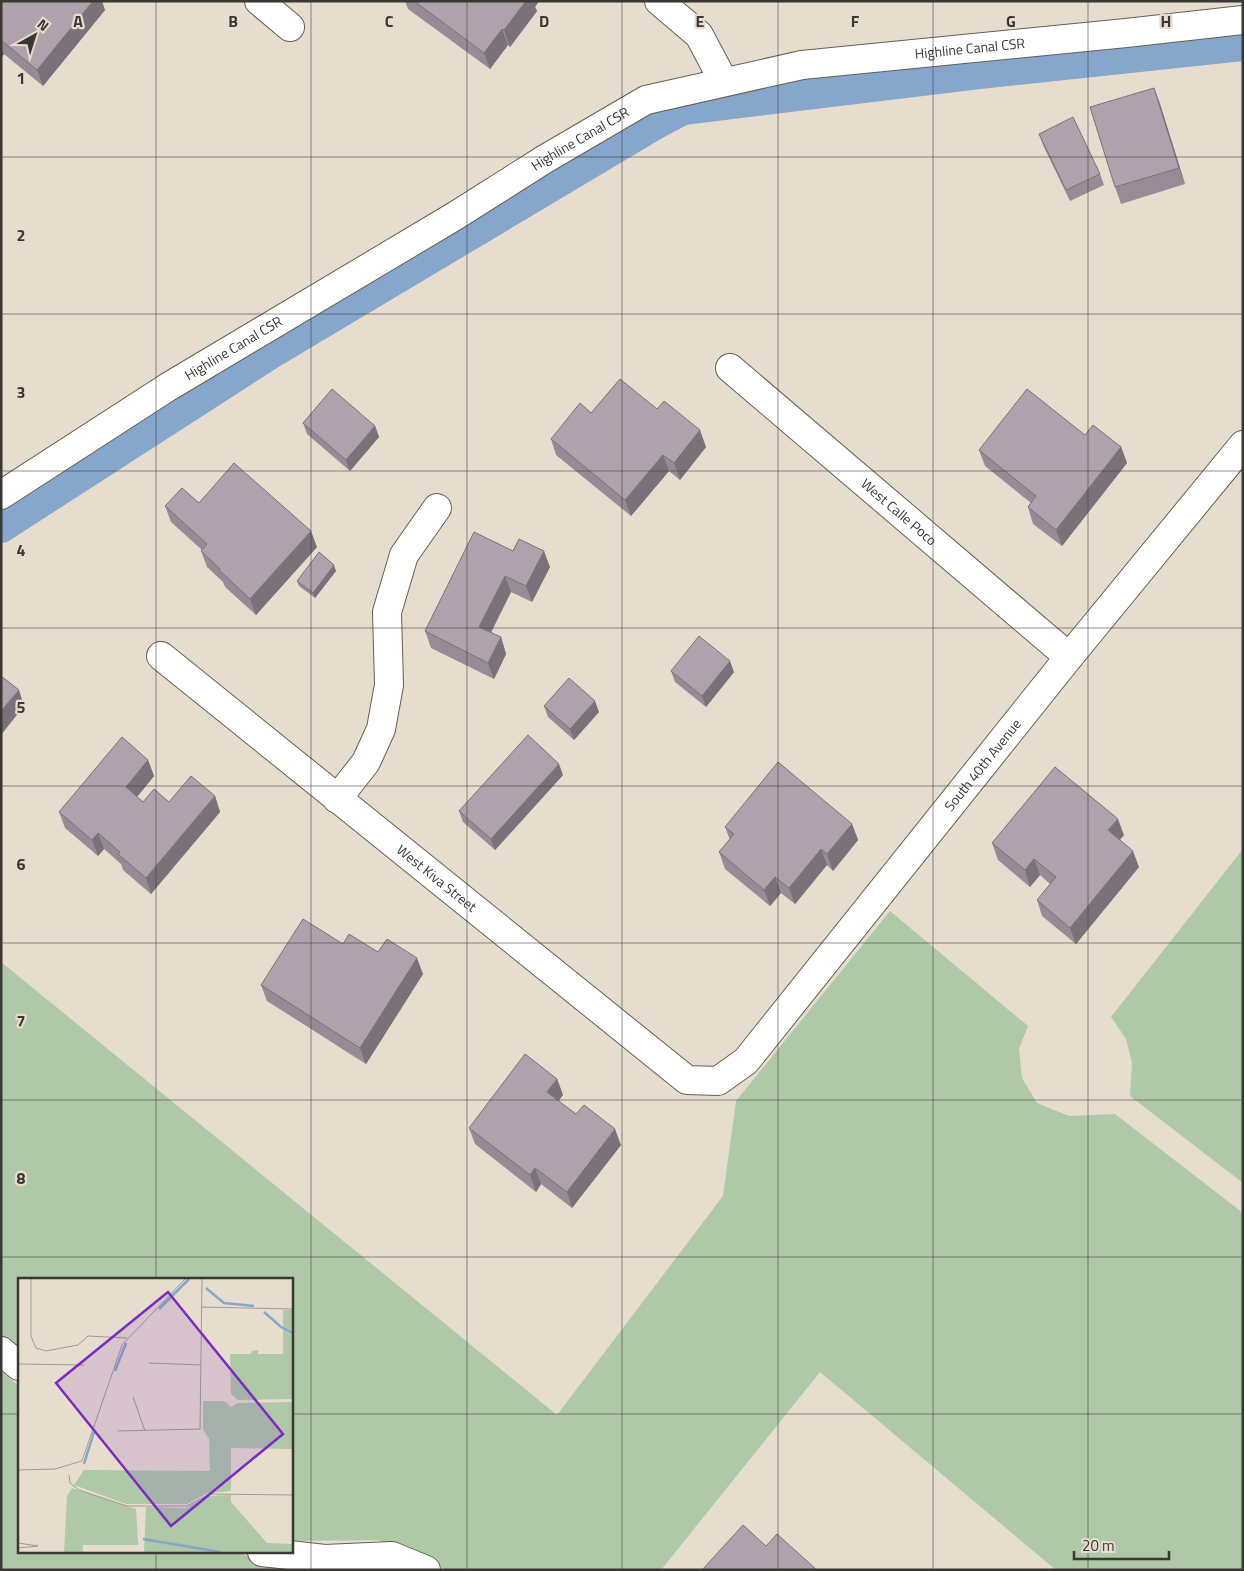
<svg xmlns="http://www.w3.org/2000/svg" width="1244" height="1571" font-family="'Titillium Web',sans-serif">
	<rect width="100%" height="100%" fill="#e7ddcf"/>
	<path fill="#aec8a8" d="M1243,849V1183L1130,1096L1132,1063L1126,1039L1111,1017Z
		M890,911L1028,1026L1019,1049L1022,1078L1037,1103L1069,1116L1115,1114L1243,1213V1570H1056L820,1372L661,1570H445L427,1557L377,1540L291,1541V1280H19V1352L1,1338V962L557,1415L723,1196L736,1101Z
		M1,1371L19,1386V1552H240L259,1562L400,1570H1Z"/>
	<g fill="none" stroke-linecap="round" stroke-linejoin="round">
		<path stroke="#86a6cc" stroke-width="32" d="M1,527L269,354L653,125L683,109L979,73L1243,45"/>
		<g stroke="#675f52" stroke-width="30">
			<g id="minor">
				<path d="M259,1L290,27"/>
				<path d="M659,1L699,35L724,82"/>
				<path id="s1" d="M730,368L1069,657"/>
				<path id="s2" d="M1,495L168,387L455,216L545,159L646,100L802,65L1126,33L1243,20"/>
				<path id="s3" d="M161,656L687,1080L718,1081L746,1061L1069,657L1243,445"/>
				<path d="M337,799L366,762L381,729L389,685L387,612L404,555L437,508"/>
				<path d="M1,1351L19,1366"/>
				<path d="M262,1552L325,1559L392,1556L426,1570"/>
			</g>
		</g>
		<use href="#minor" stroke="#fff" stroke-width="28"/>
	</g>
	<path fill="#978b95" d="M1,1L105,10L43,86L4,54L1,58Z
		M405,1H539L535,7L537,11L510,47L508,45L490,69L408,9Z
		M1154,88L1160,104L1185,184L1121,204L1115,187Z
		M1039,134L1100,174L1104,185L1070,201L1043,145Z
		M657,409L706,447L680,480L669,471L631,516L556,455L551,439Z
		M303,423L375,426L379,437L350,471L307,434Z
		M1085,435L1121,447L1127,463L1062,546L1033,524L1028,507L1031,503L985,466L979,450Z
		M199,503L317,547L256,615L225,587L223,582L207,567L201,551L202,550L171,522L165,506Z
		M513,551L550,567L532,602L511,592L491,633L501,637L506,654L494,679L431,648L425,631Z
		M336,571L315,598L299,586L297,581Z
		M671,671L734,672L706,707L675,682Z
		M544,706L599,712L574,740L548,717Z
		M148,760L154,776L137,797L143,802H169L215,796L220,812L151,894L123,870L121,864L104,849L98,856L65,828L59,812Z
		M563,775L495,850L463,822L459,811Z
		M852,824L858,840L833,871L827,865L795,904L781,893L770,906L725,869L719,852L730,840L725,827Z
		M1124,835L1120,840L1139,867L1076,944L1042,916L1037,900L1050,884L1040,875L1030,887L998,860L992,843Z
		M343,944L378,952L423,974L366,1064L267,1001L261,985Z
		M557,1079L563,1095L558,1101L576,1114L621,1145L572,1208L541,1184L536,1192L475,1144L469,1128Z"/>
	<path fill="#7b7179" d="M93,1H102L105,10L43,86L37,70Z
		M526,1H539L535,7L537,11L510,47L504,30Z
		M502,29L508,45L490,69L484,53Z
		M1,46L4,54L1,58Z
		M1154,88L1160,104L1185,184L1179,168Z
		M375,426L379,437L350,471L346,460Z
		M700,430L706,447L680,480L674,463Z
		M1121,447L1127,463L1062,546L1056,530Z
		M663,455L669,471L631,516L625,500Z
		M311,531L317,547L256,615L250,599Z
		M544,551L550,567L532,602L526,586Z
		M334,565L336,571L315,598L313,593Z
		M505,576L511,592L485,643L479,627Z
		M501,637L506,654L494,679L488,663Z
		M730,661L734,672L706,707L702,696Z
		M19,690L24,706L1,735V711Z
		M595,701L599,712L574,740L570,729Z
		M148,760L154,776L132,803L126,787Z
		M559,764L563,775L495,850L491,839Z
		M215,796L220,812L151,894L146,878Z
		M1118,819L1124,835L1114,846L1108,830Z
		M852,824L858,840L833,871L827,854Z
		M98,833L104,849L98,856L92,840Z
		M821,849L827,865L795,904L789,888Z
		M1133,851L1139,867L1076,944L1070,928Z
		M1034,859L1040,875L1030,887L1025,870Z
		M775,877L781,893L770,906L764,890Z
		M417,958L423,974L366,1064L360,1048Z
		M557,1079L563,1095L553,1108L547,1092Z
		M615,1129L621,1145L572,1208L567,1192Z
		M535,1168L541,1184L536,1192L530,1175Z"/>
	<path fill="#b0a2ad" stroke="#7b7179" d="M1,1H93L37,70L1,40Z
		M414,1H526L504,30L502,29L484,53Z
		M1154,88L1179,168L1115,187L1090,107Z
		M1073,117L1100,174L1066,190L1039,134Z
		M620,379L657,409L664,401L700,430L674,463L663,455L625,500L551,439L580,403L591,413Z
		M332,389L375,426L346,460L303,423Z
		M1027,389L1085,435L1093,425L1121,447L1056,530L1028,507L1036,496L979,450Z
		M234,463L311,531L250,599L219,570L220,569L201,551L207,544L165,506L182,488L199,503Z
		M474,532L513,551L519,539L544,551L526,586L505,576L479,627L501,637L488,663L425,631Z
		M319,552L334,565L313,593L297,581Z
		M699,636L730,661L702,696L671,671Z
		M1,676L19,690L1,711Z
		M569,678L595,701L570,729L544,706Z
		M528,735L559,764L491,839L459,811Z
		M122,737L148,760L126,787L143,802L154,789L169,802L191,776L215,796L146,878L118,854L120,852L98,833L92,840L59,812Z
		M778,762L852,824L827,854L821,849L789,888L775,877L764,890L719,852L734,834L725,827Z
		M1055,767L1118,819L1108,830L1133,851L1070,928L1037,900L1056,877L1034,859L1025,870L992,843Z
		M303,919L343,944L349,934L378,952L387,939L417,958L360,1048L261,985Z
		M525,1054L557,1079L547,1092L576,1114L584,1105L615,1129L567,1192L535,1168L530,1175L469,1128Z
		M743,1525L766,1546L777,1534L817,1570H702Z"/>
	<path fill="none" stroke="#3b3732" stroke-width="1" stroke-opacity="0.55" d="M156,1V1280M311,1V1570M467,1V1570M622,1V1570M778,1V1570M933,1V1570M1088,1V1570M1,157H1243M1,314H1243M1,471H1243M1,628H1243M1,786H1243M1,943H1243M1,1100H1243M1,1257H1243M1,1414H19M291,1414H1243M156,1552V1570"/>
	<g text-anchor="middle" stroke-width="4.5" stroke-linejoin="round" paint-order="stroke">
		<g font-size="14" fill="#3b3732" stroke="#e7ddcf">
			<text dy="5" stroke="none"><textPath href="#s2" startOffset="1085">Highline Canal CSR</textPath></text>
			<text dy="5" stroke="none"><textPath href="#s2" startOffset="680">Highline Canal CSR</textPath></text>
			<text dy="5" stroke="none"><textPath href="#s2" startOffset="275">Highline Canal CSR</textPath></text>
			<text dy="5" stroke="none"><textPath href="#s1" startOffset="222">West Calle Poco</textPath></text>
			<text dy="5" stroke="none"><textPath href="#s3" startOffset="1120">South 40th Avenue</textPath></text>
			<text dy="5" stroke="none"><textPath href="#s3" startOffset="354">West Kiva Street</textPath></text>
		</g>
	</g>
	<g transform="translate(18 1278)">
		<rect width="275" height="275" fill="#e7ddcf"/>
		<path d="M265,32H275V121L220,122L213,116L212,76H233L234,73L240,72V76H265ZM185,123H206L213,129L220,125L275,124V171L213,170V213L190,215L169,226H108L56,207L66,192L192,193L191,161L185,151ZM54,210L118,231L120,267H65V274H46L49,218ZM213,217V224L249,265L275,266V274H126L128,229L167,230L189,218Z" fill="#aec8a8"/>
		<path fill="none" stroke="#86a6cc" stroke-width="2.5" d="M188,10L206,25L236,28M141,31L171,1M246,34L263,49L275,55M97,93L108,65M66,186L76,154M125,261L202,274"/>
		<path fill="none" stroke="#a29b90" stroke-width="1" d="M13,1V58L18,70L28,73L60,67L70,58L109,60M183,29L275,31M131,85L183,87M0,86L66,87M115,119L127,153M100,153L182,151L184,1M0,192L37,191L64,183L104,67L167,1M51,197L52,205L61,212L109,228H169L192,216L275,217M0,265L20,268M0,270L20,268"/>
		<path fill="#7b2cbf" fill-opacity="0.15" stroke="#7b2cbf" stroke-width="2.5" d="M150,14L265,156L153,248L38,105Z"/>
		<rect width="275" height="275" fill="none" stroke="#3b3732" stroke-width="2.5"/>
	</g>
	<g font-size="16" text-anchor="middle" font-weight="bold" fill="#3b3732" stroke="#e7ddcf" stroke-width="4.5" stroke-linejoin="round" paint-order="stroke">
		<text x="78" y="27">A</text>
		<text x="233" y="27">B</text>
		<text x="389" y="27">C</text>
		<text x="544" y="27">D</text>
		<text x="700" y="27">E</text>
		<text x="855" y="27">F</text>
		<text x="1011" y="27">G</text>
		<text x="1166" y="27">H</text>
		<text x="21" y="84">1</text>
		<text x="21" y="241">2</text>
		<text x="21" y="398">3</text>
		<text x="21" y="556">4</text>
		<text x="21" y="713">5</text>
		<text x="21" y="870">6</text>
		<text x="21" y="1027">7</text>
		<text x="21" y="1184">8</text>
	</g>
	<rect width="1244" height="1571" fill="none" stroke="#3b3732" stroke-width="5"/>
	<g transform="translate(35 35) rotate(39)" stroke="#e7ddcf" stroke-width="4" paint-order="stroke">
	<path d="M0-4L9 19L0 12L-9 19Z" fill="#3b3732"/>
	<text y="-8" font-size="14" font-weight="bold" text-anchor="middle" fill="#3b3732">N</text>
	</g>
	<path d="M1074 1551v8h95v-8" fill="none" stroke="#3b3732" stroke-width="2.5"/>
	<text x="1082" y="1551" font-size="15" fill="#3b3732" stroke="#e7ddcf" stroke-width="4" paint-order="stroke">20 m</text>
</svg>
